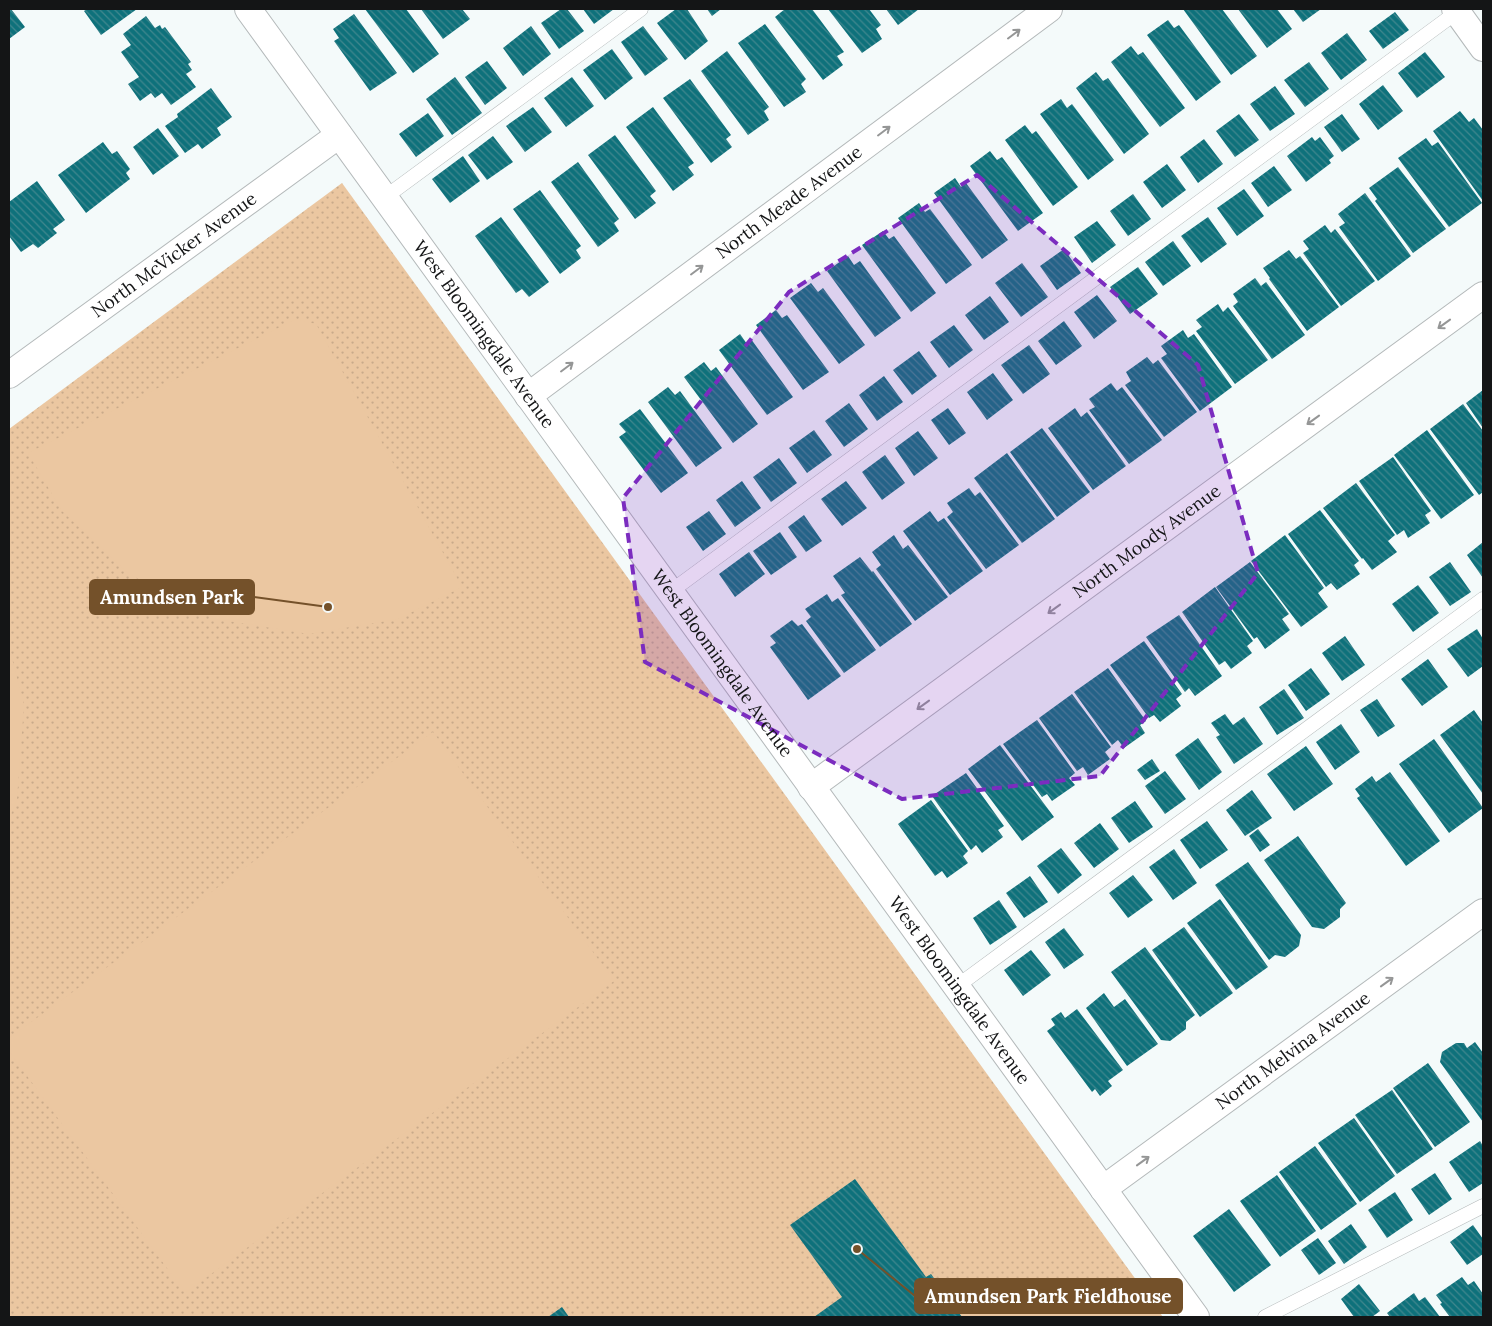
<svg xmlns="http://www.w3.org/2000/svg" width="1492" height="1326" font-family="Lora,serif">
	<defs>
		<pattern id="green-dots" width="8" height="8" patternUnits="userSpaceOnUse" patternTransform="scale(1.25)"><rect width="8" height="8" fill="#ebc7a1"/><path d="M2 2h.1M6 6h.1" fill="none" stroke="#c9aa8a" stroke-width="1.8" stroke-linecap="round"/></pattern>
		<pattern id="building-back-hatch" width="6" height="6" patternUnits="userSpaceOnUse" patternTransform="scale(1.25)"><rect width="6" height="6" fill="#0e717b"/><path d="M-1 5l2 2M0 0l6 6M5-1l2 2" fill="none" stroke="#41878e"/></pattern>
	</defs>
	<rect width="100%" height="100%" fill="#f4fafa"/>
	<path fill="url(#green-dots)" d="M342,183L1163,1317H9V429Z"/>
	<path fill="#ebc7a1" d="M296,319L316,324L462,587L398,619L309,634L216,619L129,574L62,511L28,453Z
		M9,647L24,705L17,799L9,819Z
		M433,732L614,981L185,1293L9,1051V1038Z"/>
	<path fill="url(#building-back-hatch)" d="M9,9H11L25,27L9,39Z
		M87,9H137L101,35L84,11Z
		M365,9H406L439,54L413,73Z
		M421,9H462L470,19L443,39Z
		M561,9H567L584,31L559,49L541,23Z
		M583,9H614L594,24Z
		M676,9H687L708,41L685,60L657,23Z
		M707,9H721L712,16Z
		M785,9H812L844,52L837,56L843,65L823,80L775,17Z
		M828,9H869L881,25L876,29L882,39L862,53Z
		M886,9H919L898,25Z
		M1183,9H1222L1257,56L1231,75Z
		M1238,9H1277L1292,29L1267,48Z
		M1293,9H1321L1303,22Z
		M1395,12L1409,30L1383,49L1369,31Z
		M354,14L397,73L370,91L334,41L339,38L333,29Z
		M146,16L155,28L160,25L162,29L165,27L191,62L188,64L192,70L186,74L196,87L171,105L162,93L155,98L151,93L140,101L128,84L139,77L121,52L131,45L123,34Z
		M1168,20L1174,28L1179,25L1221,82L1196,101L1147,35Z
		M765,24L806,79L801,84L806,92L784,107L738,43Z
		M531,26L551,54L523,76L503,48Z
		M643,26L668,59L645,76L621,42Z
		M1347,33L1367,60L1341,80L1321,53Z
		M1131,46L1138,55L1143,52L1185,108L1160,127L1111,62Z
		M612,49L633,78L605,100L583,70Z
		M727,51L769,107L764,111L769,120L748,135L701,71Z
		M1425,52L1445,77L1417,98L1398,73Z
		M487,61L507,88L485,105L465,77Z
		M1309,62L1329,89L1305,107L1284,80Z
		M1096,72L1103,81L1108,78L1149,134L1124,154L1076,88Z
		M455,77L482,113L452,135L426,99Z
		M572,77L594,106L566,127L544,98Z
		M690,79L731,135L726,139L732,147L711,163L663,98Z
		M1383,85L1403,111L1378,130L1359,104Z
		M1275,86L1295,114L1270,131L1250,104Z
		M211,88L232,117L217,128L221,135L202,149L198,144L185,153L165,126L178,117L177,114Z
		M1061,99L1067,108L1072,104L1114,160L1088,180L1040,114Z
		M533,107L552,132L525,152L506,126Z
		M653,107L694,163L688,167L694,175L673,191L626,127Z
		M1460,111L1469,122L1474,118L1483,130V201L1433,131Z
		M428,113L444,136L416,157L399,134Z
		M1239,114L1259,140L1235,157L1216,131Z
		M1342,114L1360,139L1342,152L1324,127Z
		M1025,125L1032,134L1036,131L1078,187L1053,206L1005,140Z
		M158,128L179,156L153,175L133,147Z
		M615,135L656,191L650,196L656,203L635,219L588,155Z
		M493,136L513,162L487,180L468,155Z
		M1312,137L1315,141L1320,137L1334,156L1329,160L1331,163L1306,182L1287,156Z
		M1426,138L1432,146L1438,142L1482,203L1449,227L1398,158Z
		M1204,139L1223,164L1198,183L1180,157Z
		M103,142L112,154L117,151L130,169L126,173L130,179L86,213L58,175Z
		M990,151L997,160L1002,157L1043,213L1018,231L970,166Z
		M463,156L480,181L450,203L432,179Z
		M578,162L619,219L614,223L619,231L598,247L551,182Z
		M1167,164L1186,190L1162,208L1143,182Z
		M1274,166L1292,190L1268,207L1251,183Z
		M1398,167L1446,229L1413,253L1375,201L1377,199L1369,188Z
		M955,178L961,187L966,183L1008,240L982,259L934,193Z
		M37,181L65,220L53,229L57,233L38,248L33,244L21,252L9,236V202Z
		M1244,189L1264,216L1237,236L1217,208Z
		M540,190L581,246L576,250L581,258L560,274L513,209Z
		M1365,193L1411,256L1378,281L1339,227L1345,223L1338,214Z
		M1133,194L1151,219L1128,236L1110,211Z
		M919,203L925,212L930,209L972,265L946,284L898,218Z
		M501,217L549,282L529,297L522,289L516,293L475,236Z
		M1208,217L1227,244L1201,263L1181,236Z
		M1097,221L1116,245L1092,263L1074,237Z
		M1325,225L1331,233L1335,229L1375,281L1341,306L1303,253L1309,249L1303,241Z
		M883,231L889,239L894,236L936,293L911,312L862,245Z
		M1173,241L1191,266L1163,286L1145,262Z
		M1064,249L1081,273L1057,290L1040,266Z
		M1289,250L1296,259L1300,256L1339,307L1307,331L1269,279L1270,278L1263,268Z
		M848,256L854,265L860,261L901,318L875,337L827,271Z
		M1022,263L1048,297L1021,317L995,283Z
		M1138,267L1158,294L1130,314L1110,287Z
		M1255,278L1261,286L1266,282L1305,335L1272,359L1233,306L1238,302L1233,294Z
		M811,283L818,292L823,288L865,345L839,364L790,298Z
		M1097,295L1117,321L1094,339L1074,312Z
		M990,296L1009,322L984,340L965,315Z
		M1218,304L1223,312L1228,307L1268,360L1235,384L1196,331L1202,327L1196,320Z
		M776,310L782,318L787,315L829,372L803,390L756,325Z
		M1064,321L1082,346L1056,365L1038,341Z
		M954,325L973,350L949,368L930,342Z
		M1183,330L1188,338L1194,334L1232,387L1200,411L1161,358L1167,354L1161,346Z
		M740,334L747,344L751,339L793,397L767,415L719,350Z
		M1029,345L1050,374L1023,394L1001,365Z
		M919,351L937,376L912,395L893,370Z
		M1147,357L1153,364L1158,360L1197,412L1164,437L1125,385L1131,381L1126,372Z
		M704,362L711,371L716,367L758,424L733,443L684,377Z
		M993,373L1013,400L987,420L967,392Z
		M884,376L903,402L877,421L859,395Z
		M1111,383L1117,391L1122,387L1162,440L1129,464L1089,410L1095,407L1089,399Z
		M668,387L675,395L680,391L722,448L696,467L648,402Z
		M1483,390V428L1466,403Z
		M849,403L868,429L844,447L825,421Z
		M1463,404L1483,431V492L1479,495L1430,429Z
		M948,408L966,433L949,445L931,420Z
		M1075,408L1081,417L1087,412L1126,466L1093,490L1048,428Z
		M640,409L688,473L661,493L619,437L626,432L619,424Z
		M1042,428L1090,492L1057,517L1010,452Z
		M814,430L832,455L807,473L789,448Z
		M1427,430L1474,495L1441,519L1394,455Z
		M918,431L938,458L914,476L895,448Z
		M1007,453L1055,519L1022,543L974,478Z
		M885,455L905,483L882,500L862,472Z
		M1393,457L1431,511L1425,515L1430,523L1408,538L1404,530L1397,535L1359,481Z
		M779,458L797,483L771,502L753,477Z
		M742,481L761,508L735,527L716,500Z
		M846,481L867,508L842,526L821,499Z
		M1356,483L1395,535L1388,541L1397,552L1372,570L1363,558L1362,559L1323,508Z
		M969,488L975,496L980,492L1019,545L986,569L947,517L953,512L947,503Z
		M1320,510L1359,561L1354,565L1360,574L1337,590L1331,583L1326,587L1288,534Z
		M709,511L726,534L703,551L686,527Z
		M930,511L938,522L944,518L983,571L950,595L903,531Z
		M804,515L822,541L806,552L788,527Z
		M780,532L797,557L771,575L753,551Z
		M894,535L903,549L908,545L948,597L915,621L876,569L881,565L872,552Z
		M1285,535L1324,588L1318,593L1328,607L1301,627L1251,561Z
		M1483,542V578L1467,555Z
		M749,552L765,574L735,597L719,574Z
		M860,557L872,572L873,571L912,624L880,647L841,595L845,593L833,576Z
		M1250,562L1289,614L1282,619L1290,630L1265,649L1257,637L1254,639L1216,587Z
		M1450,562L1471,592L1450,606L1429,577Z
		M1418,585L1439,613L1413,632L1392,604Z
		M1215,587L1253,641L1247,646L1252,653L1231,669L1225,661L1219,665L1182,612Z
		M827,594L832,602L838,598L876,650L844,673L806,621L811,617L805,609Z
		M1179,615L1222,676L1195,696L1189,688L1185,692L1146,637Z
		M792,620L798,626L802,624L841,676L808,700L770,647L776,643L770,636Z
		M1477,629L1483,639V666L1468,677L1447,649Z
		M1345,636L1365,665L1342,681L1322,653Z
		M1144,641L1182,694L1176,699L1181,706L1160,722L1154,715L1149,718L1110,665Z
		M1428,659L1448,687L1422,706L1401,679Z
		M1108,668L1146,721L1140,725L1145,733L1124,748L1118,740L1112,745L1074,692Z
		M1311,668L1330,694L1306,711L1288,685Z
		M1284,689L1304,718L1277,735L1259,707Z
		M1072,694L1111,747L1105,752L1110,759L1088,775L1083,767L1077,771L1039,718Z
		M1377,699L1395,726L1378,737L1360,710Z
		M1474,710L1483,723V794L1440,735Z
		M1225,714L1233,725L1244,717L1263,744L1234,764L1216,737L1220,735L1211,723Z
		M1037,720L1075,773L1069,778L1075,785L1052,801L1047,794L1042,797L1003,744Z
		M1341,724L1360,752L1335,770L1316,742Z
		M1198,738L1222,772L1199,790L1175,755Z
		M1434,739L1483,808L1449,833L1399,764Z
		M1000,745L1054,817L1022,841L968,769Z
		M1306,746L1333,784L1294,811L1267,774Z
		M1152,759L1160,771L1145,780L1137,770Z
		M1165,771L1186,799L1165,814L1145,786Z
		M1390,772L1440,841L1406,866L1357,798L1360,796L1355,789L1372,776L1376,782Z
		M966,773L1004,826L998,830L1003,837L982,853L976,845L971,850L932,796Z
		M1252,790L1272,818L1245,836L1226,810Z
		M931,800L968,851L963,856L968,863L947,878L942,871L935,876L898,824Z
		M1135,801L1153,827L1129,843L1111,818Z
		M1207,821L1228,850L1200,869L1180,840Z
		M1100,823L1119,849L1094,868L1074,843Z
		M1258,829L1270,845L1260,852L1249,836Z
		M1298,836L1346,903L1340,909V917L1324,929L1312,927L1264,860Z
		M1061,848L1082,875L1058,894L1037,866Z
		M1174,849L1197,883L1173,900L1149,867Z
		M1248,862L1301,935L1299,946L1285,957L1275,955L1269,960L1215,885Z
		M1133,875L1153,900L1128,918L1109,893Z
		M1030,876L1048,902L1024,918L1006,893Z
		M1220,899L1268,967L1236,990L1187,923Z
		M999,900L1017,927L990,945L973,918Z
		M1184,927L1233,993L1200,1017L1152,950Z
		M1064,928L1084,955L1064,969L1045,942Z
		M1145,947L1195,1015L1186,1022V1029L1170,1041L1161,1040L1111,972Z
		M1031,950L1051,975L1023,996L1004,970Z
		M1104,993L1114,1007L1125,999L1158,1044L1127,1066L1086,1008Z
		M1077,1009L1123,1070L1108,1081L1112,1086L1100,1096L1095,1089L1092,1092L1047,1031L1055,1025L1051,1019L1061,1012L1065,1018Z
		M1475,1042L1483,1053V1122L1440,1062L1442,1052L1456,1043H1464L1467,1048Z
		M1428,1063L1470,1122L1435,1147L1393,1088Z
		M1392,1090L1433,1149L1397,1174L1355,1115Z
		M1354,1118L1395,1176L1360,1202L1318,1143Z
		M1480,1141L1483,1146V1183L1469,1192L1449,1162Z
		M1315,1146L1357,1204L1321,1230L1279,1172Z
		M1435,1173L1452,1199L1429,1215L1411,1189Z
		M1277,1175L1316,1231L1280,1257L1240,1201Z
		M855,1179L926,1277L931,1274L962,1317H814L842,1297L790,1225Z
		M1395,1192L1413,1220L1387,1238L1368,1210Z
		M1229,1209L1271,1265L1234,1292L1193,1236Z
		M1351,1224L1367,1247L1344,1264L1328,1241Z
		M1473,1225L1483,1239V1254L1467,1265L1450,1242Z
		M1318,1238L1336,1263L1319,1275L1301,1250Z
		M1462,1277L1468,1285L1474,1281L1483,1294V1317H1450L1440,1304L1442,1303L1436,1295Z
		M1359,1284L1380,1311L1372,1317H1354L1341,1299Z
		M1414,1293L1419,1301L1425,1297L1440,1317H1390L1387,1313Z
		M562,1307L569,1317H548Z"/>
	<g fill="none" stroke-linecap="round" stroke-linejoin="round">
		<g stroke="#b4b9ba" stroke-width="15">
			<path id="service" d="M384,198L641,9
				M670,592L1461,9
				M956,987L1483,599
				M1265,1317L1483,1206"/>
		</g>
		<g stroke="#b4b9ba" stroke-width="28">
			<g id="minor">
				<path id="s1" d="M248,9L1196,1317"/>
				<path d="M1455,9L1483,48"/>
				<path id="s2" d="M9,375L339,135"/>
				<path id="s3" d="M528,396L1049,9"/>
				<path id="s4" d="M811,787L1483,295"/>
				<path id="s5" d="M1103,1189L1483,912"/>
			</g>
		</g>
		<use href="#service" stroke="#fff" stroke-width="14"/>
		<use href="#minor" stroke="#fff" stroke-width="26"/>
	</g>
	<defs><path id="oneway-shaft" d="M-6 0H5M1.5-3L5.5 0L1.5 3" fill="none" stroke-width="1.6" stroke-linecap="round" stroke-linejoin="round" transform="scale(1.25)"/></defs>
	<g stroke="#959696">
		<use href="#oneway-shaft" transform="translate(1014 34) rotate(-37)"/>
		<use href="#oneway-shaft" transform="translate(884 131) rotate(-37)"/>
		<use href="#oneway-shaft" transform="translate(697 270) rotate(-37)"/>
		<use href="#oneway-shaft" transform="translate(1444 324) rotate(144)"/>
		<use href="#oneway-shaft" transform="translate(567 367) rotate(-37)"/>
		<use href="#oneway-shaft" transform="translate(1313 420) rotate(144)"/>
		<use href="#oneway-shaft" transform="translate(1054 609) rotate(144)"/>
		<use href="#oneway-shaft" transform="translate(923 705) rotate(144)"/>
		<use href="#oneway-shaft" transform="translate(1387 982) rotate(-36)"/>
		<use href="#oneway-shaft" transform="translate(1143 1161) rotate(-36)"/>
	</g>
	<path fill="#7b2cbf" fill-opacity="0.2" stroke="#7b2cbf" stroke-width="4" stroke-dasharray="10 6" stroke-linejoin="round" d="M977,175L1198,365L1258,573L1100,776L902,799L645,662L623,498L789,292Z"/>
	<g text-anchor="middle" stroke-width="4.5" stroke-linejoin="round" paint-order="stroke">
		<g font-size="18" fill="#141516" stroke="#f4fafa">
			<text dy="6" stroke="none"><textPath href="#s3" startOffset="325">North Meade Avenue</textPath></text>
			<text dy="6" stroke="none"><textPath href="#s2" startOffset="204">North McVicker Avenue</textPath></text>
			<text dy="6" stroke="none"><textPath href="#s1" startOffset="402">West Bloomingdale Avenue</textPath></text>
			<text dy="6" stroke="none"><textPath href="#s4" startOffset="416">North Moody Avenue</textPath></text>
			<text dy="6" stroke="none"><textPath href="#s1" startOffset="808">West Bloomingdale Avenue</textPath></text>
			<text dy="6" stroke="none"><textPath href="#s1" startOffset="1212">West Bloomingdale Avenue</textPath></text>
			<text dy="6" stroke="none"><textPath href="#s5" startOffset="235">North Melvina Avenue</textPath></text>
		</g>
	</g>
	<path fill="none" stroke="#74512a" stroke-width="2" d="M328 607L254 597M857 1249L915 1296"/>
	<g fill="#74512a" stroke="#f4fafa" stroke-width="2">
		<circle cx="328" cy="607" r="5"/>
		<circle cx="857" cy="1249" r="5"/>
	</g>
	<g fill="#74512a" stroke="#74512a" stroke-width="2">
		<rect x="90" y="580" width="164" height="34" rx="5"/>
		<rect x="915" y="1279" width="267" height="34" rx="5"/>
	</g>
	<g font-size="19" text-anchor="middle" font-weight="bold" fill="#fff">
		<text x="172" y="604">Amundsen Park</text>
		<text x="1048" y="1303">Amundsen Park Fieldhouse</text>
	</g>
	<rect width="1492" height="1326" fill="none" stroke="#141516" stroke-width="20"/>
</svg>
